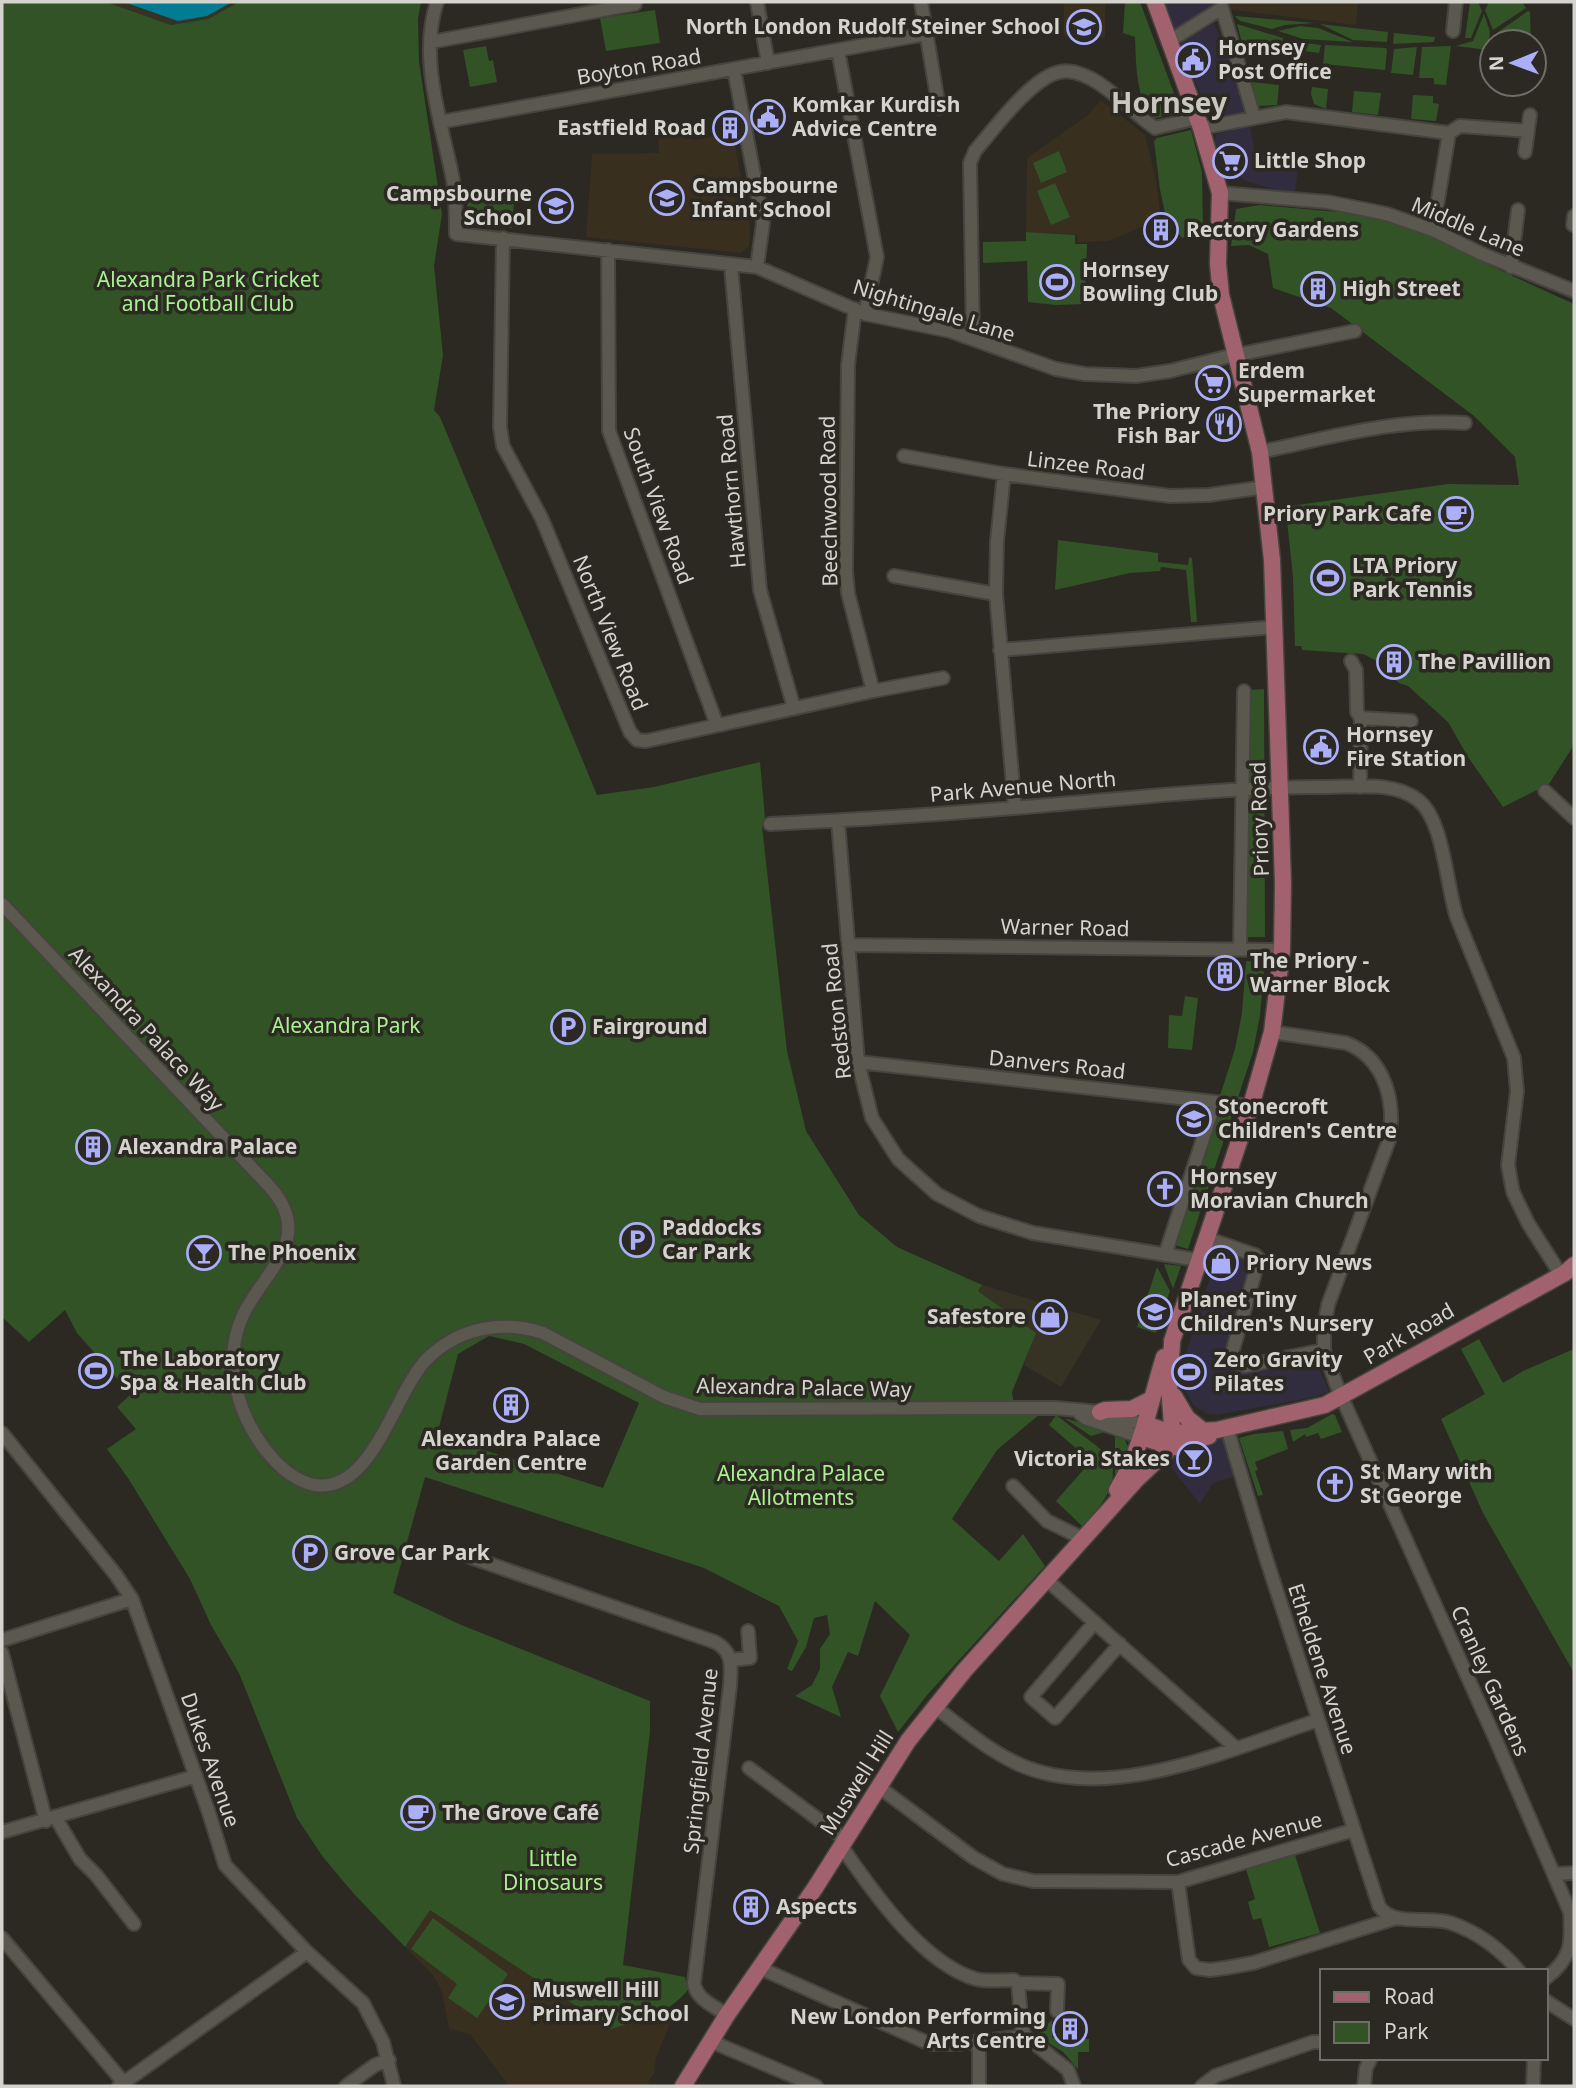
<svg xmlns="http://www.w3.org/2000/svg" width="1576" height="2088" font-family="'Noto Sans',sans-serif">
	<rect width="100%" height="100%" fill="#2b2922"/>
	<path fill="#322d3e" d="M1165,2H1216L1213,8L1208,13L1174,30Z
		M1214,23L1226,50L1229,49L1247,116L1211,120L1181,47L1182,42Z
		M1250,126L1255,153L1299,160L1295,193L1276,190L1246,181L1226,167L1215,142L1216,134Z
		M1220,1246L1254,1260L1232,1367L1245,1372L1314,1357L1329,1391L1314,1397L1217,1415L1208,1414L1194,1406L1186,1392L1182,1375L1185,1356Z
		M1224,1438L1236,1476L1213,1483L1200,1504L1166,1461L1177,1453L1199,1444Z"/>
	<path fill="#363325" d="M106,2H239L208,19L171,25Z
		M982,1285L1101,1320L1061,1387L1024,1365L1035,1333L978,1291Z"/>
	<path fill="#382f1f" d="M1064,2H1105V38L1064,36Z
		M1227,2H1358L1356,25L1232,10L1229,8Z
		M1101,100L1145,135L1156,180L1161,218L1109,241L1078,242L1077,235L1026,232L1027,158L1088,115Z
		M658,133L695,140L733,133L750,227L749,246L741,253L586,237L592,154L659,153Z
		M430,1910L611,2029L662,2012L671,2021L656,2058L654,2073L646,2086H509L470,2034L449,2029L442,1991L433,1975L405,1947Z"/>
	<path fill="#315326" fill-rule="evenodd" d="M2,2H106L171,25L208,19L239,2H421L418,19L419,62L442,214L434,266L443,355L434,410L440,417L597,795L654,787L760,762L765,818L762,826L787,1051L806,1131L859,1215L897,1247L982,1285L978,1291L1036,1333L1012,1392L1015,1414H1040L997,1450L952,1519L999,1561L1023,1534L1045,1566L928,1694L898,1732L880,1696L910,1635L875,1601L858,1656L848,1652L832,1687L841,1717L795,1696L812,1685L820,1669V1649L830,1634L827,1615L814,1618L806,1647L792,1671L787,1669L798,1641L779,1606L704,1568L425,1477L393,1593L459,1624L650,1701V1731L623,1965L685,1977L688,1990C666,2016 642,2019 611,2029L430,1910L405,1947L354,1894L323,1857L297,1818L239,1673L211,1625L190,1579L128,1478L107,1449L136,1429L117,1407L131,1394L77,1333L65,1310L29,1342L2,1317ZM489,1336L524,1344L639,1403L603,1488L437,1435L458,1354Z
		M1125,2H1140L1181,112L1152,119C1136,96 1136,64 1135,37L1123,33Z
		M1470,2H1478L1482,11L1471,38H1465Z
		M1489,2H1522L1526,8L1493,30L1485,10Z
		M655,10L660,43L606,51L600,18Z
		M1528,11L1530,12L1531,42H1494L1498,32Z
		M1484,14L1490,32L1488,50L1456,46L1473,41Z
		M1235,16L1315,23L1285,25L1272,29L1240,21Z
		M1237,24L1283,38L1282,48L1263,45L1261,57L1245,54Z
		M1320,24L1388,32L1387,42L1353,40Z
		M1300,26L1318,28L1353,42L1303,39L1278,31Z
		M1394,33L1435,37L1434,42L1393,44Z
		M1297,42L1321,45L1319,53L1296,50Z
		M1325,45L1386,48L1387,50L1385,70L1323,64Z
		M486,46L489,61L493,60L497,82L470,87L463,50Z
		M1451,46L1446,85L1434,84V78H1419L1422,47Z
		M1417,47L1413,75L1391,73L1394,49Z
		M1252,82L1279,85L1277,105L1258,106Z
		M1312,87L1328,89L1326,109L1314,104L1311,94Z
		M1354,91L1381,93L1378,115L1352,112Z
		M1413,95L1433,96V103L1439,104L1436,121L1411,119Z
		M1191,130L1202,172L1203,228L1182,238L1166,217L1160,190L1154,141L1157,138Z
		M1059,151L1067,172L1041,183L1033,163Z
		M1055,183L1070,217L1051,225L1037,191Z
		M468,199L514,203L512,228L465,224Z
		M1259,205L1361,214L1387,220L1429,234L1471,257L1574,304V745L1549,784L1503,807L1468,757L1448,722L1408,686L1399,683L1375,660L1363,654L1302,650L1301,646H1295L1293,577L1286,511L1291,510L1290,506L1448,484L1519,485L1515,457L1474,416L1331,308L1273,288L1268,254L1249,245L1231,246L1236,209Z
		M1026,232L1075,235V244H1087L1085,304L1056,305L1028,302L1027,261L983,263V242L1026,241Z
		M1058,540L1158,553V562L1188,565L1189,557L1192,558L1197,622H1191L1186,570L1161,567L1160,571L1130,573L1055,590Z
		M1264,689L1265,937H1247L1249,690Z
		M1246,961L1265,962L1260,1015L1253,1052L1188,1249L1172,1244L1235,1049L1242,1013Z
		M1185,996L1198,998L1192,1050L1168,1048L1169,1015L1182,1016Z
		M1164,1264L1181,1266L1173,1289Z
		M1157,1267L1170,1291L1165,1305L1155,1302L1149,1319L1159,1323L1156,1333L1137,1327Z
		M1479,1339L1503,1383L1523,1371L1574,1349V1673L1483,1513L1441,1419L1485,1394L1461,1349Z
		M1332,1414L1335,1415L1342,1432L1321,1439L1318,1433L1306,1437L1305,1434L1293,1442L1290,1430L1307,1428Z
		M1056,1415L1111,1457C1119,1488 1101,1504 1083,1527L1056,1501L1091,1461L1049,1425Z
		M1064,1418L1106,1430L1105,1432L1091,1436Z
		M1283,1431L1288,1449L1255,1462L1258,1470L1255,1471L1263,1495L1258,1496L1239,1438L1254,1434Z
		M1115,1433L1124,1438L1129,1449L1115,1483Z
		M1295,1855L1320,1933L1269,1947L1261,1918L1253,1920L1248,1902L1255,1899L1246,1869Z
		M433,1918L508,1974L477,2018L448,1998L457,1984L411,1949Z
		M1052,2020V2038L1089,2039V2052H1078V2069L1063,2052L1042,2039L1035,2024L1046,2025Z"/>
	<path fill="#007d94" d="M124,2H232L207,16L178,21Z"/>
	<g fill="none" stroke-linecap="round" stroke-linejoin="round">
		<g stroke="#45443e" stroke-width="16">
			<path id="minor" d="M437,2C418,59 442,123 453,180C456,198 456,216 456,234L757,267L865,314L950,331L1056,369L1085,374L1136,376L1170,371L1226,357L1355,331
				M757,2L768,63
				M921,2L939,108
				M1453,31L1456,2
				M431,42L635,4
				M1168,42L1222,8L1254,117
				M838,50L877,257L865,314
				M734,69L763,223L757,267
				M440,122L926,34
				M1201,128L1286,112L1449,133
				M1525,152L1530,115
				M1220,193L1328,202L1387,214L1433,230L1482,254L1574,291
				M1573,225L1574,216
				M1433,230L1449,133L1460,126L1528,131
				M503,238L500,427L503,446L542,519L630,732L637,740L646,741L873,691L943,678
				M608,250L609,431L717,725
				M731,266L760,590L794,708
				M1511,267L1518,210
				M855,309L848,365L846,570L848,593L873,691
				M973,338L970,163L975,151C993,130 1033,76 1060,72C1073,69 1089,77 1100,84C1119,97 1136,114 1155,128L1197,118
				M1260,452C1328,438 1396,418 1465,423
				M904,456L1004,474L1170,496L1209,495L1265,487
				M1004,474L997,541L996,594L1015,808
				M894,576L996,594
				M1000,650L1274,627
				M1351,661L1356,670L1357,712L1361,718L1360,787
				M1361,718L1411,721
				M1545,791L1574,818
				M838,821L858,1062L872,1118L898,1159L937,1194L979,1216L1033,1233L1198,1260
				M770,824C851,820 932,815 1013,808C1117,800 1220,787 1325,787C1354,787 1394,781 1418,800C1444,820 1446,885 1457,918L1514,1058L1517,1091L1508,1165L1513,1192L1528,1223L1561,1275
				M2,904L270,1187C315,1238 266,1269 244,1313C222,1358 236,1410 264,1448C277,1465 293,1481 315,1485C374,1494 395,1388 429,1357C461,1327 503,1320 543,1333L664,1397L700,1409L1056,1408L1100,1412L1104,1415L1145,1424
				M848,945L1282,950
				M1240,949L1244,691
				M1272,1032L1346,1043C1385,1058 1396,1102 1389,1140L1328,1305L1324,1328V1350L1338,1389L1495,1738L1570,1912C1572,1943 1572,1958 1546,1978
				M858,1062L1251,1106
				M1206,1238L1255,1255L1259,1259L1232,1353L1235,1362L1245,1366L1324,1350
				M1165,1255L1215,1102
				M1078,1412L1085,1418L1141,1437
				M1227,1428L1266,1558L1379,1906C1393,1928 1429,1915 1451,1923C1477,1932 1501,1950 1519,1971
				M2,1433L116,1575L132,1599L208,1810L225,1865L307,1952L363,2003L383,2042L394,2086
				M1013,1486L1047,1521L1084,1539
				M464,1555L715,1642C734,1652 731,1667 730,1686L694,1983C696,1999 714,2006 727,2015
				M1047,1580L1236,1748
				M1095,1622L1031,1697L1055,1718L1120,1644
				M2,1640L132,1599
				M2,1653L46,1821
				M731,1660L750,1658L748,1631
				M934,1706C961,1727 986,1749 1018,1764C1109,1805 1231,1749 1318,1720
				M749,1768L846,1840
				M879,1787L974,1858L1003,1874L1033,1881L1178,1882L1354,1830
				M56,1818L80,1859L96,1875L134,1924
				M2,1832L196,1776
				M842,1847C872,1891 923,1964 976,1979C987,1982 1002,1980 1014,1980L1018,1983L1022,2028L1025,2036L1068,2070L1074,2086
				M1555,1874L1574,1873
				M1178,1882L1189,1960L1196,1968L1210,1970L1225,1968L1253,1963L1396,1918
				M2,1938L124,2083
				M760,1968L930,2044H958L1025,2036
				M1018,1983L1058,1984L1057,2011
				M1546,2001L1574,2019
				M710,2041L816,2086
				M979,2042V2086
				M119,2086L307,1952
				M346,2086L375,2065L389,2060
				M1202,2086L1215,2076L1313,2042H1322
				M1364,2086L1366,2068L1371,2058
				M1533,2086L1534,2058"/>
		</g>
		<g stroke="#45443e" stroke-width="19">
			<path id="major" d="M1174,1396L1187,1418L1202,1430
				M1100,1412L1105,1410L1132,1409L1152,1399
				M1145,1424L1172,1433L1217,1430L1325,1405L1565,1273L1574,1265
				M1141,1437L1174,1447L1209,1436
				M1117,1490C1142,1450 1150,1402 1164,1357
				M683,2086L727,2015L815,1888L908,1741L964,1671L1137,1479L1171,1447C1174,1422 1169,1403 1169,1380C1169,1367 1172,1354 1172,1341L1251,1106L1272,1032L1282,950L1283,883L1272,560L1260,452L1221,295L1218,264L1220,193L1201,128L1155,2"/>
		</g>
		<use href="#minor" stroke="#5a584f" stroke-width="12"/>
		<use href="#major" stroke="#a1626e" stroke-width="16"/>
	</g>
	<defs>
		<g id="school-ring" transform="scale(1.75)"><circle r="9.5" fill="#2b2922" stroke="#abaffb" stroke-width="1.5"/><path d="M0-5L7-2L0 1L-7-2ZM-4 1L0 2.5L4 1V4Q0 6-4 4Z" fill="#abaffb"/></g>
		<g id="civic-ring" transform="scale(1.75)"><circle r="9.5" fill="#2b2922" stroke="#abaffb" stroke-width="1.5"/><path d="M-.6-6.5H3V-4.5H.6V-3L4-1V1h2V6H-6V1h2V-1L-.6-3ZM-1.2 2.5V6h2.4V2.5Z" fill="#abaffb"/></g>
		<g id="building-ring" transform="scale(1.75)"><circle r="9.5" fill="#2b2922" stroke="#abaffb" stroke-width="1.5"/><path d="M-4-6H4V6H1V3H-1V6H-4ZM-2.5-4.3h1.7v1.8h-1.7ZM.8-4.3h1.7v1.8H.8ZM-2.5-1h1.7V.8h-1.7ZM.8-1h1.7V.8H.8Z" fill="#abaffb"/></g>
		<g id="supermarket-ring" transform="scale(1.75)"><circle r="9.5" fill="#2b2922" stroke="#abaffb" stroke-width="1.5"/><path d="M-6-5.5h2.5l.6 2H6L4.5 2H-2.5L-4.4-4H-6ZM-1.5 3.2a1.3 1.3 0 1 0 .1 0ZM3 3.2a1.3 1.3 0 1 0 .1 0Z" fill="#abaffb"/></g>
		<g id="stadium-ring" transform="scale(1.75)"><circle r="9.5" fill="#2b2922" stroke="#abaffb" stroke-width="1.5"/><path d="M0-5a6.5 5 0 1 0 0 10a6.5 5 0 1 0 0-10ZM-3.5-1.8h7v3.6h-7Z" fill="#abaffb"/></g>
		<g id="restaurant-ring" transform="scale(1.75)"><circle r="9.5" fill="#2b2922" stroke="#abaffb" stroke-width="1.5"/><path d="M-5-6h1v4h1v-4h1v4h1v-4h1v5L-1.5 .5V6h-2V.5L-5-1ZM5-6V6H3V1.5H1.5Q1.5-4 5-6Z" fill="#abaffb"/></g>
		<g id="cafe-ring" transform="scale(1.75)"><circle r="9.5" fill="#2b2922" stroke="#abaffb" stroke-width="1.5"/><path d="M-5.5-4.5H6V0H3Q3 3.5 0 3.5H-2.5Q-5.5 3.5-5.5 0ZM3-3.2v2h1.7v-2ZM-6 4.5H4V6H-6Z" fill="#abaffb"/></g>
		<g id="parking-ring" transform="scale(1.75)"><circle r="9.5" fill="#2b2922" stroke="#abaffb" stroke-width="1.5"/><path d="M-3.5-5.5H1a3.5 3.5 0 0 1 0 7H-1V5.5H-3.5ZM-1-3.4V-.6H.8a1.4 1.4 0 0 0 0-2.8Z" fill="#abaffb"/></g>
		<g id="church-ring" transform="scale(1.75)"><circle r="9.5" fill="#2b2922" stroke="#abaffb" stroke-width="1.5"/><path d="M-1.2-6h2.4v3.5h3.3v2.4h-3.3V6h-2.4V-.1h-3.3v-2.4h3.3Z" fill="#abaffb"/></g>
		<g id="bar-ring" transform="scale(1.75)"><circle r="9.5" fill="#2b2922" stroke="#abaffb" stroke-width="1.5"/><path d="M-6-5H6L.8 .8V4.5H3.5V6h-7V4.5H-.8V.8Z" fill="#abaffb"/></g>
		<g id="shop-ring" transform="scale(1.75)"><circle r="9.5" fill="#2b2922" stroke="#abaffb" stroke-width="1.5"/><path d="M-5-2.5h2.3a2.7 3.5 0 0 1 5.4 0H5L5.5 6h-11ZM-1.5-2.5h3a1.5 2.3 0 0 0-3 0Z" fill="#abaffb"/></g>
	</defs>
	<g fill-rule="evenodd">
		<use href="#school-ring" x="1084" y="27"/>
		<use href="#civic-ring" x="1193" y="60"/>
		<use href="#civic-ring" x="768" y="117"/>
		<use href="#building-ring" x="730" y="128"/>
		<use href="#supermarket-ring" x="1230" y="161"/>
		<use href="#school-ring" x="667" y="198"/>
		<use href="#school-ring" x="556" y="206"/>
		<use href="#building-ring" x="1161" y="230"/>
		<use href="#stadium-ring" x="1057" y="282"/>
		<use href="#building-ring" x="1318" y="289"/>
		<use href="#supermarket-ring" x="1213" y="383"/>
		<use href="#restaurant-ring" x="1224" y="424"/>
		<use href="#cafe-ring" x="1456" y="514"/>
		<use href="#stadium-ring" x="1328" y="578"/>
		<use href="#building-ring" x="1394" y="662"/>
		<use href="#civic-ring" x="1321" y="747"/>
		<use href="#building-ring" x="1225" y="973"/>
		<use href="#parking-ring" x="568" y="1027"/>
		<use href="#school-ring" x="1194" y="1119"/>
		<use href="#building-ring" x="93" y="1147"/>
		<use href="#church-ring" x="1165" y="1189"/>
		<use href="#parking-ring" x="637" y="1240"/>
		<use href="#bar-ring" x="204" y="1253"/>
		<use href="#shop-ring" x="1221" y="1263"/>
		<use href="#school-ring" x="1155" y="1312"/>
		<use href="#shop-ring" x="1050" y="1317"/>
		<use href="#stadium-ring" x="96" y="1371"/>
		<use href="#stadium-ring" x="1189" y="1372"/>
		<use href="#building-ring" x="511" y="1405"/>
		<use href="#bar-ring" x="1194" y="1459"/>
		<use href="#church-ring" x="1335" y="1484"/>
		<use href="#parking-ring" x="310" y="1553"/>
		<use href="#cafe-ring" x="418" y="1813"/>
		<use href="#building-ring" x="751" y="1907"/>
		<use href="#school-ring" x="507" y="2002"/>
		<use href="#building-ring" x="1070" y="2029"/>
	</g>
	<g text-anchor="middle" stroke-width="7" stroke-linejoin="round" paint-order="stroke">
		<g font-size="21" font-weight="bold" fill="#d4d3ce" stroke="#2b2922" text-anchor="start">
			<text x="1060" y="34" text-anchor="end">North London Rudolf Steiner School</text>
			<text x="1218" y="55">Hornsey<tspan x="1218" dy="24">Post Office</tspan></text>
			<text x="792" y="112">Komkar Kurdish<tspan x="792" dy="24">Advice Centre</tspan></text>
			<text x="706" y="135" text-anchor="end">Eastfield Road</text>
			<text x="1254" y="168">Little Shop</text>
			<text x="692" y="193">Campsbourne<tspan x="692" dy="24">Infant School</tspan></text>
			<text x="532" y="201" text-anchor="end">Campsbourne<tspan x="532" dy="24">School</tspan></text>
			<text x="1186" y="237">Rectory Gardens</text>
			<text x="1082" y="277">Hornsey<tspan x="1082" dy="24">Bowling Club</tspan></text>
			<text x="1342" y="296">High Street</text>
			<text x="1238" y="378">Erdem<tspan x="1238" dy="24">Supermarket</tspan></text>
			<text x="1200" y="419" text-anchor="end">The Priory<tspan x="1200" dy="24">Fish Bar</tspan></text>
			<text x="1432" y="521" text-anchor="end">Priory Park Cafe</text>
			<text x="1352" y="573">LTA Priory<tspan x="1352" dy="24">Park Tennis</tspan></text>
			<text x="1418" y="669">The Pavillion</text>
			<text x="1346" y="742">Hornsey<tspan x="1346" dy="24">Fire Station</tspan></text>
			<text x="1250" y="968">The Priory -<tspan x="1250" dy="24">Warner Block</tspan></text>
			<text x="592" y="1034">Fairground</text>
			<text x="1218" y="1114">Stonecroft<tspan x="1218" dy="24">Children's Centre</tspan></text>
			<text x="118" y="1154">Alexandra Palace</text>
			<text x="1190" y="1184">Hornsey<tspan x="1190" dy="24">Moravian Church</tspan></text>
			<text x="662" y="1235">Paddocks<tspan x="662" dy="24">Car Park</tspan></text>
			<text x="228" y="1260">The Phoenix</text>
			<text x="1246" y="1270">Priory News</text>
			<text x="1180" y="1307">Planet Tiny<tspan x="1180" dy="24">Children's Nursery</tspan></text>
			<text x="1026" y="1324" text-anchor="end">Safestore</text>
			<text x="120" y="1366">The Laboratory<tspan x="120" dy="24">Spa &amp; Health Club</tspan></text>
			<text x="1214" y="1367">Zero Gravity<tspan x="1214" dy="24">Pilates</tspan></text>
			<text x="511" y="1446" text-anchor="middle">Alexandra Palace<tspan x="511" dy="24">Garden Centre</tspan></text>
			<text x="1170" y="1466" text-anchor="end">Victoria Stakes</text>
			<text x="1360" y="1479">St Mary with<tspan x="1360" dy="24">St George</tspan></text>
			<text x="334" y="1560">Grove Car Park</text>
			<text x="442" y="1820">The Grove Café</text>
			<text x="776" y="1914">Aspects</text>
			<text x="532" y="1997">Muswell Hill<tspan x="532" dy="24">Primary School</tspan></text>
			<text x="1046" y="2024" text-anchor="end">New London Performing<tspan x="1046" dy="24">Arts Centre</tspan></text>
		</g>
		<g font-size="21" fill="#d4d3ce" stroke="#2b2922">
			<text transform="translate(639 67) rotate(-10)" y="7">Boyton Road</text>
			<text transform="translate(1468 227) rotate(23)" y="7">Middle Lane</text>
			<text transform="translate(934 311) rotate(17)" y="7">Nightingale Lane</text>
			<text transform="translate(1086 466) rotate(7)" y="7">Linzee Road</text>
			<text transform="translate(732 491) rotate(-95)" y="7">Hawthorn Road</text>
			<text transform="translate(829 501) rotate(-91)" y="7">Beechwood Road</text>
			<text transform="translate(658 506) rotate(70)" y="7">South View Road</text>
			<text transform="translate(610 633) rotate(68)" y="7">North View Road</text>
			<text transform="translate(1023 787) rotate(-5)" y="7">Park Avenue North</text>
			<text transform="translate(1260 819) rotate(-92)" y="7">Priory Road</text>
			<text transform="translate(1065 928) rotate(1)" y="7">Warner Road</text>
			<text transform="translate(837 1011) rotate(-96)" y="7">Redston Road</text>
			<text transform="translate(146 1029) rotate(47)" y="7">Alexandra Palace Way</text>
			<text transform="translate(1057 1065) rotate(6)" y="7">Danvers Road</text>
			<text transform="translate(1409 1334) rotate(-30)" y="7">Park Road</text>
			<text transform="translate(804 1388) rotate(1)" y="7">Alexandra Palace Way</text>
			<text transform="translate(1322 1669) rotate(72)" y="7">Etheldene Avenue</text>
			<text transform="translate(1490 1681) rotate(66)" y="7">Cranley Gardens</text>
			<text transform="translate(210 1760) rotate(71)" y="7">Dukes Avenue</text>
			<text transform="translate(701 1761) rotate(-84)" y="7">Springfield Avenue</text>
			<text transform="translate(857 1783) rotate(-58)" y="7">Muswell Hill</text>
			<text transform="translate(1244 1840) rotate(-15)" y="7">Cascade Avenue</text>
		</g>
		<g font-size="21" fill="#a7f28f" stroke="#2b2922">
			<text x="208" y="287">Alexandra Park Cricket<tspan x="208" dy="24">and Football Club</tspan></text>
			<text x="346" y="1033">Alexandra Park</text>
			<text x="801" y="1481">Alexandra Palace<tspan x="801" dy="24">Allotments</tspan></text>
			<text x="553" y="1866">Little<tspan x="553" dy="24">Dinosaurs</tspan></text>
		</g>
		<g font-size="28" font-weight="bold" fill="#cac8be" stroke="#2b2922">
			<text x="1169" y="113">Hornsey</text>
		</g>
	</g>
	<rect width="1576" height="2088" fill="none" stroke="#d4d3ce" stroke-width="7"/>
	<rect x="1320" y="1969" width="228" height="91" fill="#2b2922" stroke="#6f6d67" stroke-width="2"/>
	<rect x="1334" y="1992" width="35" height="10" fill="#a1626e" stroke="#6f6d67" stroke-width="2"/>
	<text x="1384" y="2004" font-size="21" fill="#d4d3ce">Road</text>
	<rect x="1334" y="2022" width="35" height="21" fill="#315326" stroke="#6f6d67" stroke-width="2"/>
	<text x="1384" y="2039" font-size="21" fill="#d4d3ce">Park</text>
	<g transform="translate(1513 63) rotate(269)"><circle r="33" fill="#2b2922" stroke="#6f6d67" stroke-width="2"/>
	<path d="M0-5L12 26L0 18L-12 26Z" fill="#abaffb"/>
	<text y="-10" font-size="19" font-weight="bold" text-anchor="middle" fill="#d4d3ce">N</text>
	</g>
</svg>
